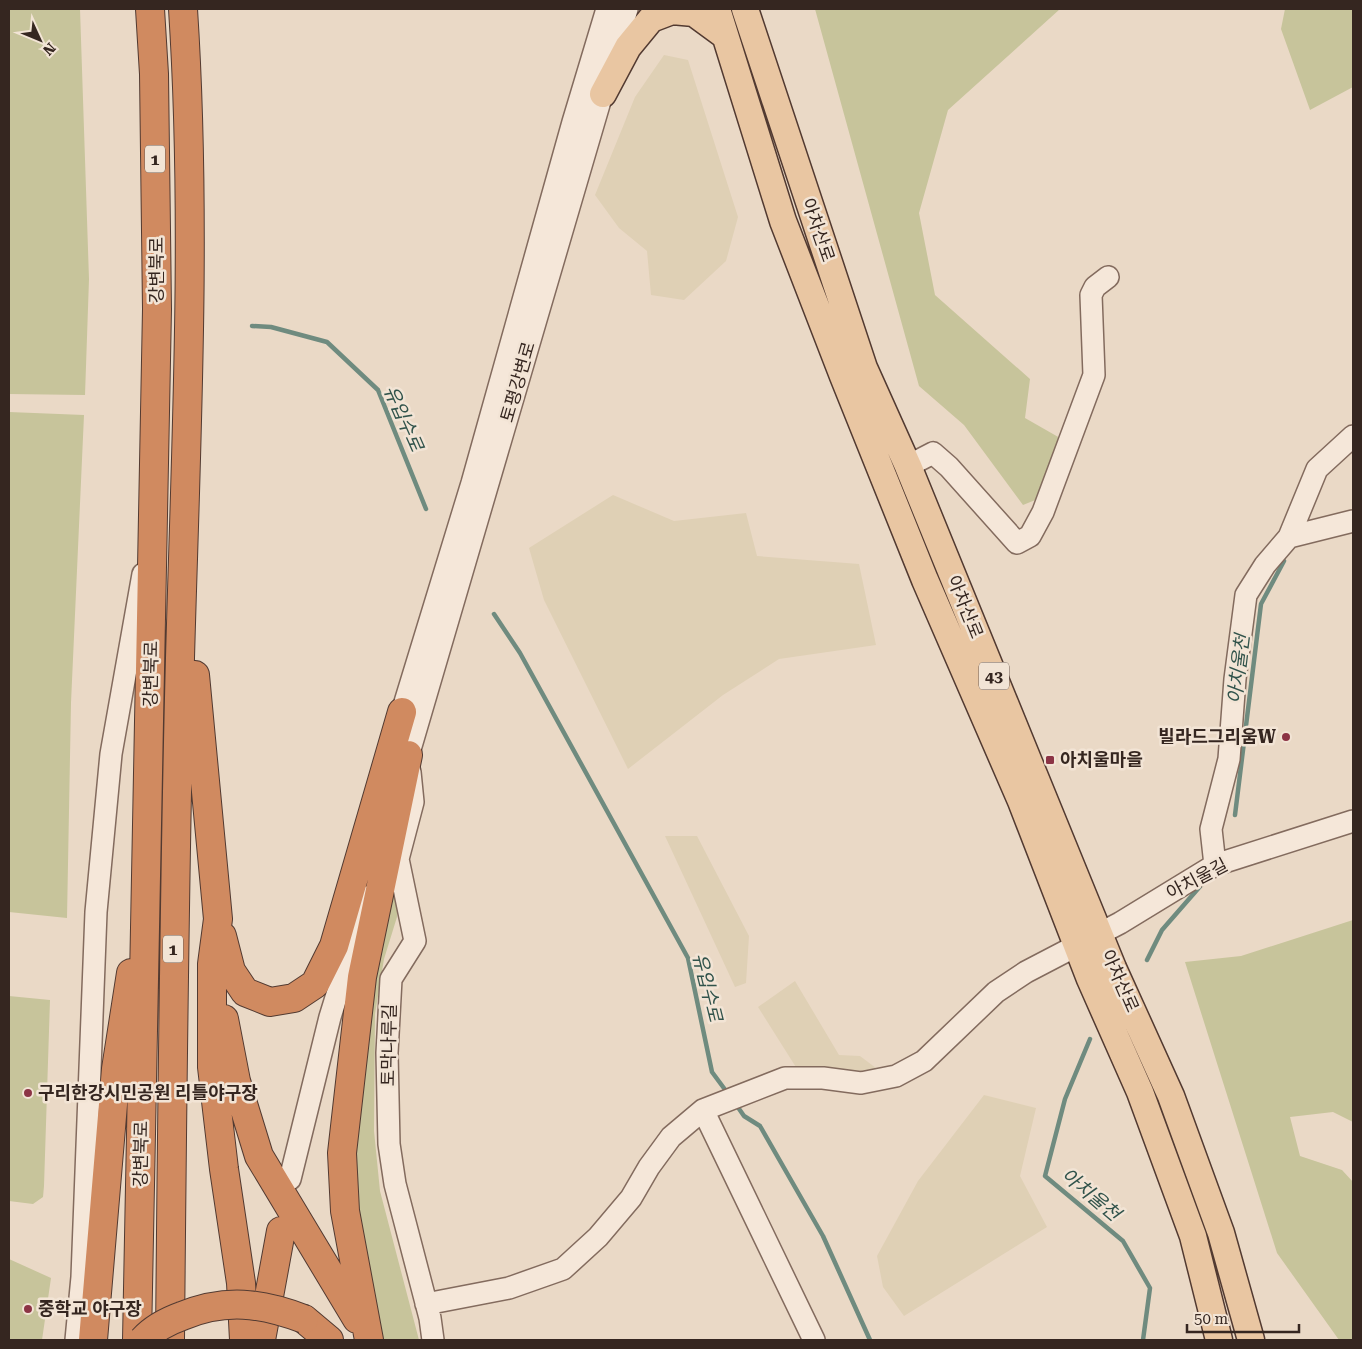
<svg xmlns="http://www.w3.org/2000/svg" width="1362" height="1349" font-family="'Roboto Serif','Noto Sans KR',serif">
	<rect width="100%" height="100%" fill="#ead9c6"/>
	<path fill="#dfd0b5" d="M664,55L688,60L738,217L726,261L684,300L651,295L647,251L619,228L595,195L635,97Z
		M613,495L674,521L746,513L757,556L859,564L876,645L779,659L723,695L628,769L544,600L529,548Z
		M665,836H697L749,936L746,983L735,987Z
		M795,981L839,1055L860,1056L888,1077L799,1072L758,1007Z
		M984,1095L1036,1108L1020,1176L1047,1227L904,1316L883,1287L877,1256L918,1181Z"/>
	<path fill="#c7c49b" d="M9,9H80L89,279L85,395L9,394Z
		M815,9H1060L948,110L919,213L935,295L1030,379L1025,418L1074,446L1050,494L1023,505L964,425L919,386Z
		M1285,9H1353V87L1310,110L1281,29Z
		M9,412L84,415L71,703L67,918L9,912Z
		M387,870L397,902V917L384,959L375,1014L374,1131L380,1191L419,1340H374L348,1186Z
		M1353,920V1122L1333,1112L1290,1117L1300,1156L1342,1170L1353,1182V1340H1339L1277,1253L1185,962L1241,956Z
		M9,996L50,1000L44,1186L43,1197L33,1204L9,1201Z
		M9,1259L51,1278L42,1340H9Z"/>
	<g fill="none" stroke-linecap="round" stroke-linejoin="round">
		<path stroke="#6f8b7f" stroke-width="4.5" d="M252,326L271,327L327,342L378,390L426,509
			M494,614L520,653L688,958L712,1072L729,1095
			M1235,815L1261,604L1284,561
			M1147,960L1162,930L1203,883
			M1090,1039L1065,1099L1045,1176L1123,1241L1150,1288L1143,1340
			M735,1103L744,1116L760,1126L823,1236L870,1340"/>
		<g stroke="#836b5e" stroke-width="24">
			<path id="minor" d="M908,466L933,453L949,467L1017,543L1030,536L1043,512L1094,375L1091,295L1095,287L1108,277
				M1289,537L1317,469L1353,436
				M404,727L402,712L472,483L573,122L607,9
				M404,770L627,9
				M410,772L413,802L398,859L415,941L391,979L387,1053L389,1144L395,1184L430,1318L433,1340
				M1215,865L1211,829L1229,759L1235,679L1246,595L1265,565L1289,537L1353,521
				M703,1110L814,1340
				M290,1179L330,1017L367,897
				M426,1304L509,1288L563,1269L598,1237L631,1198L649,1167L671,1137L703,1110L785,1078H823L861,1083L896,1076L924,1061L996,992L1026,972L1120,923L1215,865L1353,821
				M76,1340L82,1277L96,912L111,754L143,574"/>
		</g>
		<g stroke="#523a31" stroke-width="29">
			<path id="major" d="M717,9L783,221L843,376L925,580L1021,801L1090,979L1140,1092L1193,1236L1219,1340
				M745,9L864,368L908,466L1113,968L1171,1096L1221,1233L1251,1340
				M603,94L628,47L651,19L672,11L694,13L724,35"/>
		</g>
		<g stroke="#523a31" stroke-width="30">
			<path id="highway" d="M195,675L218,919L212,964V1067L224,1169L241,1283L244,1340
				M222,936L231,971L245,992L270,1002L294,998L315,984L334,946L402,712
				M224,1019L236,1081L259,1156L357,1319
				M304,1319L329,1340
				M93,1340L116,1069L131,973
				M137,1340L157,309L154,74L150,9
				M170,1340C172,1113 174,885 180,658C186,442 197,224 183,9
				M261,1340L281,1231
				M369,1340L345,1211L342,1153L362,977L408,755"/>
		</g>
		<use href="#minor" stroke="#f5e7d9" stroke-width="21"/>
		<use href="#major" stroke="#e9c6a2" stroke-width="26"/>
		<use href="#highway" stroke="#d08a60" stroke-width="28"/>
		<g stroke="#523a31" stroke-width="30" stroke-linecap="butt">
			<path id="highway-bridge" d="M143,1340C153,1329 168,1321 182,1316C226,1298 261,1303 304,1319"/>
		</g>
		<use href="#highway-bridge" stroke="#d08a60" stroke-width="28"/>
	</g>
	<g fill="#8c3445" stroke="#f2e4d5" stroke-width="2">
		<circle cx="1286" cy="737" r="5"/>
		<rect x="1045" y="755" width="10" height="10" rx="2.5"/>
		<circle cx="28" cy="1093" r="5"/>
		<circle cx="28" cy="1309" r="5"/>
	</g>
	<g text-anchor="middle" stroke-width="5" stroke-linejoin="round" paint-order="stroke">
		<g fill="#f2e4d5" stroke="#6e5f56" stroke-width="1">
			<rect x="145" y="145.5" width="20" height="27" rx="4"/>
			<rect x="979" y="662.5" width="30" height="27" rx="4"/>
			<rect x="163" y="935.5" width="20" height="27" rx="4"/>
		</g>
		<g font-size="16" font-weight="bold" fill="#352620">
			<text x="155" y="165">1</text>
			<text x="994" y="682">43</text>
			<text x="173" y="955">1</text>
		</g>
		<g font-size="18" fill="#352620" stroke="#f2e4d5">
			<text transform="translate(818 230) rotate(71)" y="6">아차산로</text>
			<text transform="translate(157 270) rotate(-90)" y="6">강변북로</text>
			<text transform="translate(518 382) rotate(-74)" y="6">토평강변로</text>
			<text transform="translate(965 607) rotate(68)" y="6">아차산로</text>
			<text transform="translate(151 674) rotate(-89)" y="6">강변북로</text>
			<text transform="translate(1197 879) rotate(-28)" y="6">아치울길</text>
			<text transform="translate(1120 981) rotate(66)" y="6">아차산로</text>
			<text transform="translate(389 1045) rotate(-89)" y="6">토막나루길</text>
			<text transform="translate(141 1154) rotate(-89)" y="6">강변북로</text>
		</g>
		<g font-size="18" font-weight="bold" fill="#352620" stroke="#f2e4d5" text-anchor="start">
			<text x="1276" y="743" text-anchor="end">빌라드그리움W</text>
			<text x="1060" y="766">아치울마을</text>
			<text x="38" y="1099">구리한강시민공원 리틀야구장</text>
			<text x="38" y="1315">중학교 야구장</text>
		</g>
		<g font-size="19" font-style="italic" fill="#31534b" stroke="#f2e4d5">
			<text transform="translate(404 418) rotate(66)" y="7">유입수로</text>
			<text transform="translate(1238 669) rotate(-83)" y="7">아치울천</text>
			<text transform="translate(708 987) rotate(76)" y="7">유입수로</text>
			<text transform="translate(1091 1194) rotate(40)" y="7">아치울천</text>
		</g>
	</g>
	<rect width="1362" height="1349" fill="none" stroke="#352620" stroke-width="20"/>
	<g transform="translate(40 40) rotate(134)" stroke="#f2e4d5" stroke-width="4" paint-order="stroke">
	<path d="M0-4L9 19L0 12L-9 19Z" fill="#352620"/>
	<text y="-8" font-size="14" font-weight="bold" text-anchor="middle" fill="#352620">N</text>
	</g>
	<path d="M1187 1324v8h112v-8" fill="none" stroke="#352620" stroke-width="2.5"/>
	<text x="1194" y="1324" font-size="15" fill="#352620" stroke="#f2e4d5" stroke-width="4" paint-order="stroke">50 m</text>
</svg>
